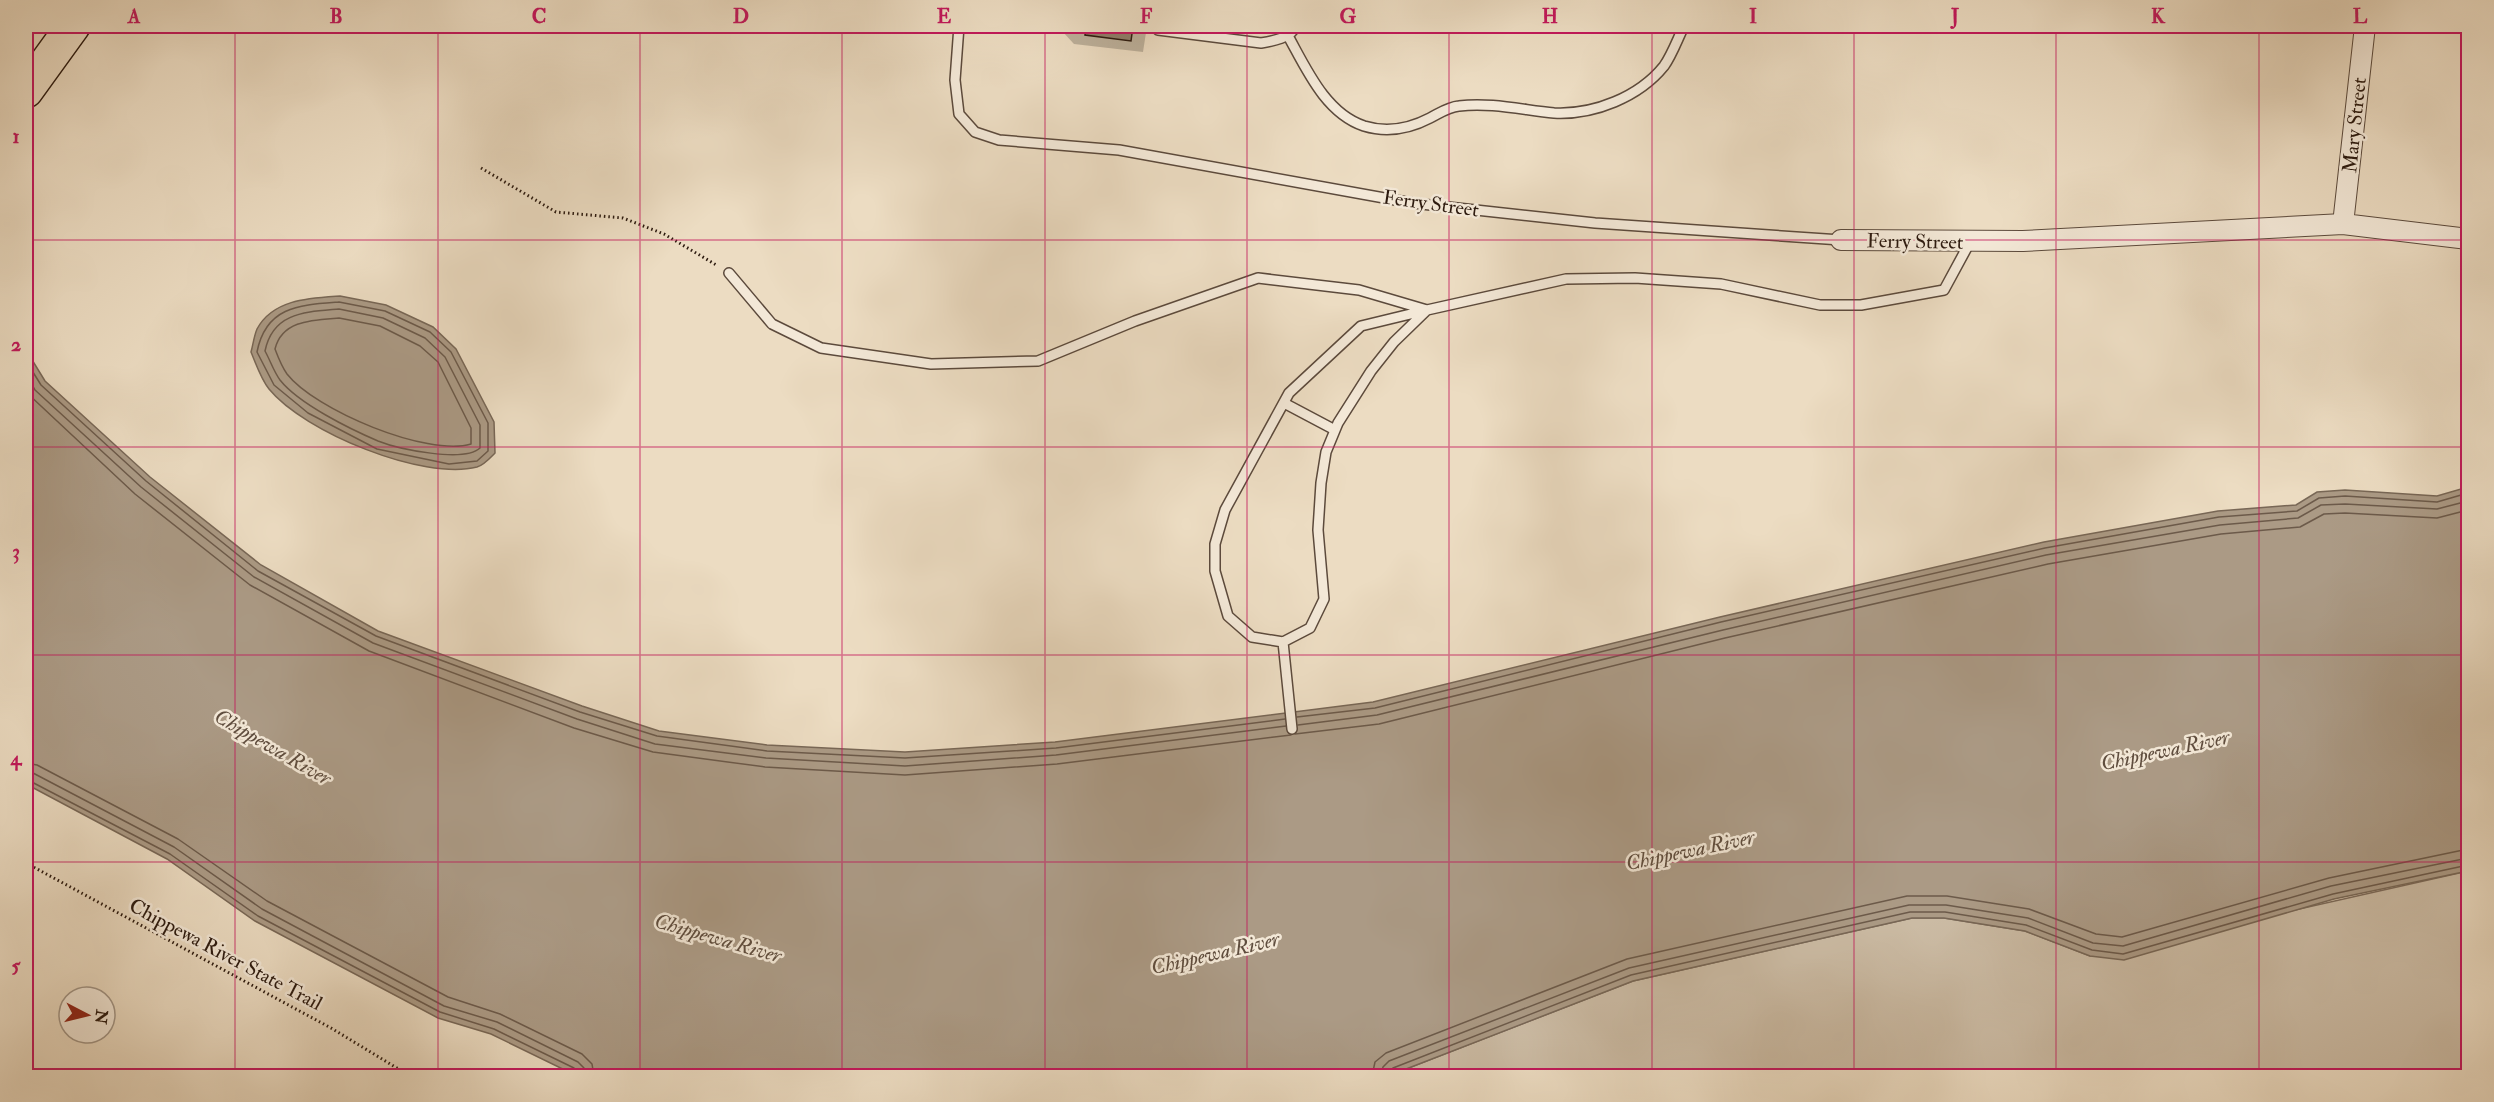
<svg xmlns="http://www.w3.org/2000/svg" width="2494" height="1102" font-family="'IM FELL Double Pica',serif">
	<rect width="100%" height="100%" fill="#ecdcc2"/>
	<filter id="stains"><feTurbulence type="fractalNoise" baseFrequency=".00333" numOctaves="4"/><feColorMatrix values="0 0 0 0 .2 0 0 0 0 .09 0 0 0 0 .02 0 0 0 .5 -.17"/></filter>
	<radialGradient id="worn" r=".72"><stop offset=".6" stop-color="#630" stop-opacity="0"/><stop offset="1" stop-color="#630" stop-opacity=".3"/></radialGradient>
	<path fill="#cbbba4" stroke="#7c6a5a" stroke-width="1.5" d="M2468,871V1076H1388L1633,981L1912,918H1944L2025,931L2090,956Z"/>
	<path fill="#ab9a85" stroke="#786756" stroke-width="1.5" d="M340,296L386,305L433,327L456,349L494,422L495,453C490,458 484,465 477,467C423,481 304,432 269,389C261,379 256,364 251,352C253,345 254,336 257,329C273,299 310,298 340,296Z
		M26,350L45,381L150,477L261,565L378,631L582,706L659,731L767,745L905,752L1055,742L1373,702L1720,617L2044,542L2218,511L2296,505L2317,492L2345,490L2437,496L2468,487V871L2334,899L2124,960L2090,956L2025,931L1944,918H1912L1633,981L1388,1076H577L491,1034L438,1018L255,921L167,859L26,784Z"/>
	<path fill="#0003" d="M1063,26H1147L1143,52L1074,44L1062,31Z"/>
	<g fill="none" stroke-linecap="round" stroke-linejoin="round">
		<path stroke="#6c5a4a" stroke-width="1.5" d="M339,302L385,311L430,332L451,352L488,423V451L477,461L449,464L377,449L308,413L274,385L257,352C266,306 300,305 339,302Z
			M339,309L383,318L425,338L445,357L480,425V448C464,463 398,449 378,441C350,429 299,404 280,380C274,372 270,360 265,351C273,312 306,312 339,309Z
			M339,318L380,326L420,346L438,362L471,428V444C427,457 315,410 287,374C282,367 278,357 275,349C282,320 313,320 339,318Z
			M26,361L41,385L146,481L258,571L376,636L580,712L657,736L767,751L905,758L1056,748L1285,719
			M26,375L35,390L141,487L254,577L373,643L577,719L655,744L766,758L905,766L1056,755L1286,726
			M26,392L135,494L250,585L369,651L574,728L653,752L765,767L905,775L1057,764L1291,735
			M1297,717L1375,708L1721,622L2045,548L2219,517L2297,511L2319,498L2345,496L2437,502L2468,493
			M1298,725L1377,715L1723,630L2046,555L2220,525L2298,518L2321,505L2345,504L2437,509L2468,501
			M1295,734L1379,724L1725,638L2048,564L2221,534L2300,527L2324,514L2345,513L2437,518L2468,510
			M26,763L37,765L178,839L267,901L448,997L500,1014L582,1054L592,1064L594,1076
			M26,772L33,773L174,847L262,909L444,1006L497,1022L578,1062L584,1068L585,1076
			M26,779L170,854L258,916L440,1012L494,1029L574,1068L578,1076
			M1372,1076L1375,1062L1386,1053L1627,959L1907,896H1947L2029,909L2096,934L2122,937L2329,878L2468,849
			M1381,1076L1383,1067L1389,1061L1629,968L1909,905H1946L2028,918L2093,943L2123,946L2331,886L2468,858
			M1388,1076L1389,1072L1393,1068L1631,975L1910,912H1945L2026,925L2092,950L2123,954L2333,894L2468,865"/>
	</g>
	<path fill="#907f6c" stroke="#2c1a0f" stroke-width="1.5" d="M1086,26H1133L1131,41L1085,35Z"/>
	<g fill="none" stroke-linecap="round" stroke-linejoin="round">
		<g stroke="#5c4a3c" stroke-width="12">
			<path id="lane" d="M959,26L955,80L959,114L975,132L999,140L1119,150L1412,203L1595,223L1841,240
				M1158,30L1261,43C1273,41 1291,38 1296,26
				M1287,34C1306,68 1325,113 1364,126C1387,133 1409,129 1430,118C1440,113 1448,107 1459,106C1490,102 1523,110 1554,113C1594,115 1639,97 1664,66C1672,55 1678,38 1684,26
				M729,273L772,324L821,348L931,364L1038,361L1135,321L1258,278L1359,290L1427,310L1566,279L1635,278L1721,284L1820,305H1861L1944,290L1970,242
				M1427,310L1394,342L1371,371L1338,423L1326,452L1321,483L1318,530L1324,599L1310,628L1283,642L1252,637L1228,616L1215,571V544L1225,510L1289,393L1361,326Z
				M1284,403L1335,430
				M1283,642L1292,729"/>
		</g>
		<g stroke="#5c4a3c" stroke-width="22">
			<path id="street" d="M2343,224L2365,26
				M1841,240L2023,241L2343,224L2468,239"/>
		</g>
		<g stroke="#2c1a0f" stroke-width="36">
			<path id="highway" d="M26,91L73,26"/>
		</g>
		<path stroke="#2c1a0f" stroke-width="3" stroke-dasharray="1.5 3" stroke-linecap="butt" d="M481,168L556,212L623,218L664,234L718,266
			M26,863L331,1028L410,1076"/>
		<use href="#lane" stroke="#f3e8d7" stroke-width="9"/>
		<use href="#street" stroke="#f3e8d7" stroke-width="20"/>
		<use href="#highway" stroke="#ecdcc2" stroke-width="33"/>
	</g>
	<path fill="none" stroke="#c2185b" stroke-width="1.5" stroke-opacity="0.55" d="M235,26V1076M438,26V1076M640,26V1076M842,26V1076M1045,26V1076M1247,26V1076M1449,26V1076M1652,26V1076M1854,26V1076M2056,26V1076M2259,26V1076M26,240H2468M26,447H2468M26,655H2468M26,862H2468"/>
	<g text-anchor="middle" stroke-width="5" stroke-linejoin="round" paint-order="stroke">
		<g font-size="20" fill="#2c1a0f" stroke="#f3e8d7">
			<text transform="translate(2354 125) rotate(-84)" y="7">Mary Street</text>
			<text transform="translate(1431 203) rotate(8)" y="7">Ferry Street</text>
			<text transform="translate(1915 241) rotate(1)" y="7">Ferry Street</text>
			<text transform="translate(226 954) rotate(28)" y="7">Chippewa River State Trail</text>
		</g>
		<g font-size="21" font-style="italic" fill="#5f4d3e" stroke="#f3e8d7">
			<text transform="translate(273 747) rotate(30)" y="7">Chippewa River</text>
			<text transform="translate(2165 750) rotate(-12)" y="7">Chippewa River</text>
			<text transform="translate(1690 850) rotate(-12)" y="7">Chippewa River</text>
			<text transform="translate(718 938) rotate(16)" y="7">Chippewa River</text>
			<text transform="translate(1215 953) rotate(-13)" y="7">Chippewa River</text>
		</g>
	</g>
	<rect width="2494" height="1102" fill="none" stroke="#ecdcc2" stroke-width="66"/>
	<g transform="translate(87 1015) rotate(97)"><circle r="28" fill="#f3e8d7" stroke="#a39687" stroke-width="1.5"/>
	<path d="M0-4.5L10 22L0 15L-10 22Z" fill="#8f2418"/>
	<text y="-9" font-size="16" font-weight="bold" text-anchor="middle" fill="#2c1a0f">N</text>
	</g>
	<rect x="33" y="33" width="2428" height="1036" fill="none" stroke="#c2185b" stroke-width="2"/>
	<g font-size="20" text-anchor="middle" font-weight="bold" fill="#c2185b">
		<text x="134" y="23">A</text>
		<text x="336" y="23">B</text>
		<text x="539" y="23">C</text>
		<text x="741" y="23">D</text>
		<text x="944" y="23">E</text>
		<text x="1146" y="23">F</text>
		<text x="1348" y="23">G</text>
		<text x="1550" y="23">H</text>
		<text x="1753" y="23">I</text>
		<text x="1955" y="23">J</text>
		<text x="2158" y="23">K</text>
		<text x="2360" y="23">L</text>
		<text x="16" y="143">1</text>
		<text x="16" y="351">2</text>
		<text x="16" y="558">3</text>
		<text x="16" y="765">4</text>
		<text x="16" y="972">5</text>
	</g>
	<rect width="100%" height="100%" filter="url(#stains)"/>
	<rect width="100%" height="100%" fill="url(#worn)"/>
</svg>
